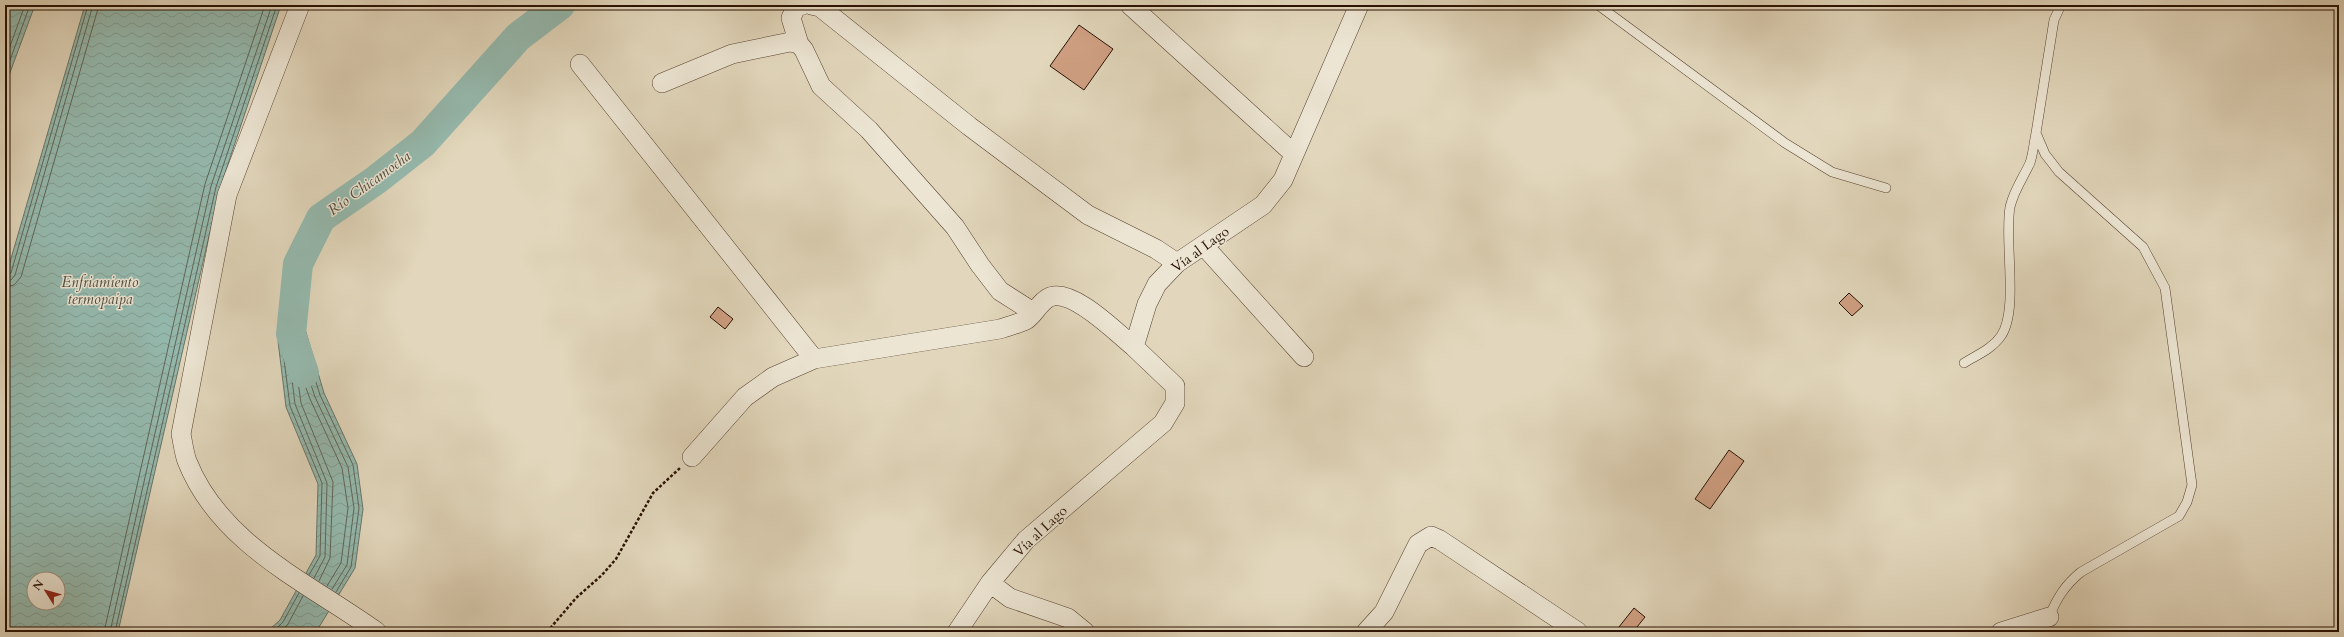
<svg xmlns="http://www.w3.org/2000/svg" width="2344" height="637" font-family="Cardo,serif">
	<defs>
		<pattern id="water-waves" width="16" height="10" patternUnits="userSpaceOnUse"><rect width="16" height="10" fill="#95baaf"/><path d="M0 5q4-4 8 0t8 0" fill="none" stroke="#809f95"/></pattern>
	</defs>
	<rect width="100%" height="100%" fill="#e2d7bc"/>
	<filter id="stains"><feTurbulence type="fractalNoise" baseFrequency=".005" numOctaves="4"/><feColorMatrix values="0 0 0 0 .2 0 0 0 0 .09 0 0 0 0 .02 0 0 0 .5 -.17"/></filter>
	<radialGradient id="worn" r=".72"><stop offset=".6" stop-color="#630" stop-opacity="0"/><stop offset="1" stop-color="#630" stop-opacity=".3"/></radialGradient>
	<path fill="url(#water-waves)" stroke="#69766a" fill-rule="evenodd" d="M5,5H35L5,86Z
		M85,5H281L220,188L118,632H5V279ZM34,579H58V603H34Z
		M305,329L324,393L357,464L363,509L355,568L316,632H222L241,628L257,631L269,630L280,620L316,555L318,484L286,407L278,341Z"/>
	<g fill="none" stroke-linecap="round" stroke-linejoin="round">
		<path stroke="#5e6659" stroke-width="1" d="M5,60L25,5
			M5,74L30,5
			M5,276L11,273L88,5
			M5,281L11,280L15,275L93,5
			M5,287L14,285L21,277L99,5
			M309,575L320,556L322,483L290,406L282,344L301,335L320,395L353,465L359,508L351,567L336,592
			M314,578L325,557L327,483L295,404L288,347L297,342L315,397L348,467L354,508L347,565L332,589
			M319,581L330,558L333,482L301,403L296,368L298,366L310,399L342,468L348,508L341,563L327,586
			M104,632L205,184L265,5
			M110,632L211,186L272,5
			M115,632L216,187L277,5
			M273,632L283,622L299,593
			M280,632L288,624L303,596"/>
		<path stroke="#95baaf" stroke-width="30" d="M304,373L291,334L298,264L321,218L376,180L423,143L518,37L560,5"/>
	</g>
	<path fill="#d0a083" stroke="#281103" d="M1079,25L1113,49L1084,90L1050,66Z
		M1849,293L1863,306L1852,316L1839,303Z
		M718,307L733,319L725,329L710,317Z
		M1729,450L1744,461L1710,509L1695,499Z
		M1634,608L1645,617L1633,632H1615Z"/>
	<g fill="none" stroke-linecap="round" stroke-linejoin="round">
		<g stroke="#564231" stroke-width="10">
			<path id="lane" d="M1598,5L1785,143L1832,172L1886,188
				M1964,363C1977,355 1992,349 2001,336C2019,310 2004,241 2010,207C2014,190 2023,178 2030,163C2033,154 2034,143 2036,133
				M2049,617C2057,598 2065,585 2081,572L2179,516L2187,502L2192,485L2165,288L2143,247L2059,172L2045,154L2036,133L2054,20L2061,5"/>
		</g>
		<g stroke="#564231" stroke-width="20">
			<path id="street" d="M300,5L227,195L181,434C183,443 184,453 187,461C220,545 309,583 377,632
				M811,5L820,7L969,126L1088,215L1156,249L1177,263
				M1130,5L1294,154
				M799,44L791,18L796,7L803,5
				M580,64L814,359
				M662,83L732,54L790,42L799,44L804,50L821,86L869,130L955,227L980,265L1000,291L1033,312
				M1204,246L1304,357
				M692,457L745,397L773,377L814,359L1000,329C1008,326 1018,324 1026,320C1034,315 1039,303 1048,298C1070,285 1117,333 1134,347
				M990,583L1010,598L1068,618L1085,632
				M957,632L990,583L1026,540L1163,423L1175,403V386L1134,347L1147,304L1157,284L1177,263L1263,205L1283,180L1359,5
				M1366,632L1384,612L1418,544L1431,536L1440,540L1578,632
				M2001,632L2049,617"/>
		</g>
		<path stroke="#281103" stroke-width="2.5" stroke-dasharray="3 2" stroke-linecap="butt" d="M547,632L576,598L602,575L616,559L653,493L680,468"/>
		<use href="#lane" stroke="#ece5d3" stroke-width="9"/>
		<use href="#street" stroke="#ece5d3" stroke-width="19"/>
	</g>
	<g text-anchor="middle" stroke-width="3" stroke-linejoin="round" paint-order="stroke">
		<g font-size="14" fill="#281103" stroke="#ece5d3">
			<text transform="translate(1200 249) rotate(-36)" y="5">Vía al Lago</text>
			<text transform="translate(1040 531) rotate(-43)" y="5">Vía al Lago</text>
		</g>
		<g font-size="15" font-style="italic" fill="#4e4c3f" stroke="#ece5d3">
			<text transform="translate(369 183) rotate(-36)" y="5">Río Chicamocha</text>
			<text x="100" y="287">Enfriamiento<tspan x="100" dy="17">termopaipa</tspan></text>
		</g>
	</g>
	<rect width="2344" height="637" fill="none" stroke="#e2d7bc" stroke-width="20"/>
	<rect x="6" y="6" width="2332" height="625" fill="none" stroke="#281103" stroke-width="2"/>
	<rect x="10" y="10" width="2324" height="617" fill="none" stroke="#281103"/>
	<g transform="translate(46 591) rotate(307)"><circle r="19" fill="#ece5d3" stroke="#9e9080"/>
	<path d="M0-3L7 15L0 10L-7 15Z" fill="#8f2418"/>
	<text y="-6" font-size="11" font-weight="bold" text-anchor="middle" fill="#281103">N</text>
	</g>
	<rect width="100%" height="100%" filter="url(#stains)"/>
	<rect width="100%" height="100%" fill="url(#worn)"/>
</svg>
